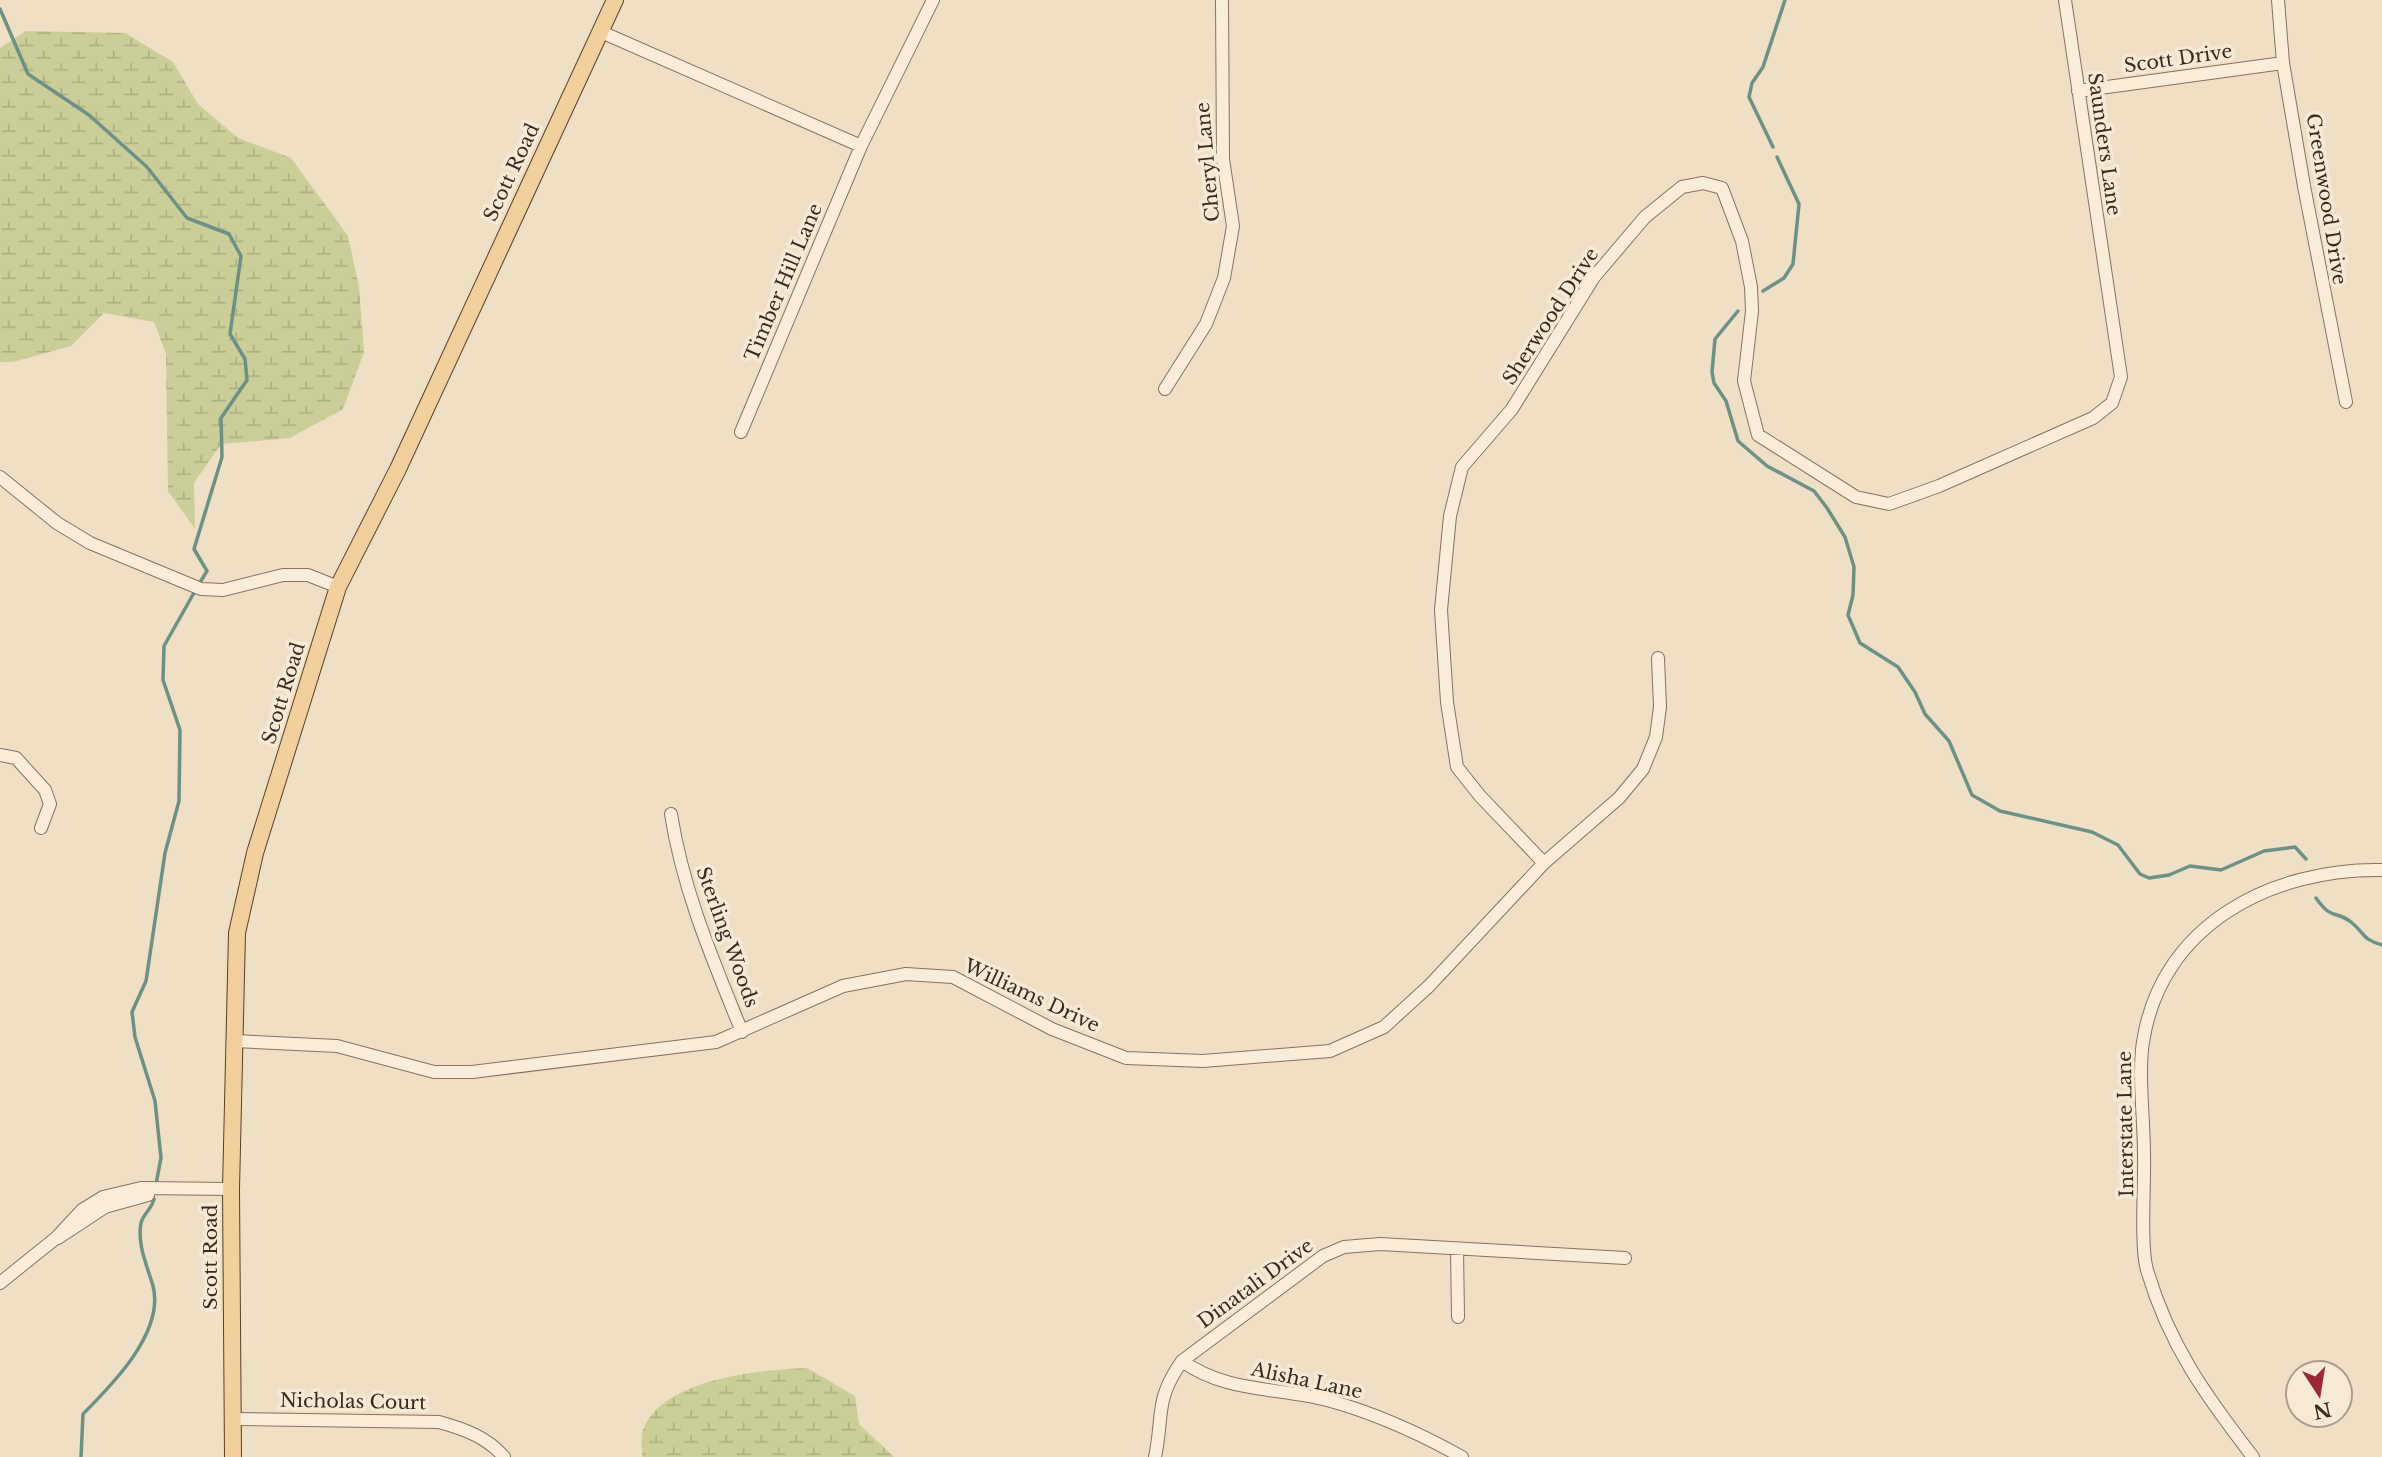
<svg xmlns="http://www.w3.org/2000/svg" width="2382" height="1457" font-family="'Libre Baskerville',serif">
	<defs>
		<pattern id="wetland-marsh" width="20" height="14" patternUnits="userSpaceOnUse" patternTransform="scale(1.75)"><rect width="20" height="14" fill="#ccce99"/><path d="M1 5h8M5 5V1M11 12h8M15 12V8" fill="none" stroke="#b0b183"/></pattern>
	</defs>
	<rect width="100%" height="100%" fill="#efdfc5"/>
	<path fill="url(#wetland-marsh)" d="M26,31L125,33L173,62L198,104L238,138L291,158L348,236L359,287L364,352L343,409L290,438L221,444L194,483L195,529L168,491L166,354L154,322L104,313L71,346L13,362H0V48Z
		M807,1368L855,1396L859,1424L894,1457H642C643,1449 640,1437 643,1430C663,1378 760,1370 807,1368Z"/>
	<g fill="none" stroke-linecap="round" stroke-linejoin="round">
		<path stroke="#6d9185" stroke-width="3.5" d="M0,9L28,74L89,115L147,167L187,218L229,234L241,256L230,334L245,359L247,380L221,418L222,457L194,549L207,571L199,584
			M1773,147L1749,97L1752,83L1763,67L1785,0
			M1763,291L1784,278L1793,264L1799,204L1777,157
			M1738,311L1715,339L1712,372L1714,383L1726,401L1738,441L1767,466L1814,491L1827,508L1845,537L1854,567L1853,595L1848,615L1860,643L1898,667L1915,692L1925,714L1949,741L1972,795L2000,811L2092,832L2118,845L2140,874L2149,878L2169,875L2190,866L2221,870L2264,851L2295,847L2306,859
			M2316,898C2332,921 2336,910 2351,922C2366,934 2360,938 2382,945
			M156,1184L161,1158L155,1101L135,1037L132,1012L146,981L165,853L179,801L180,730L163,680L164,646L195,591
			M81,1457L83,1414C112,1385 165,1332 153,1286C147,1265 137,1245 141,1223C143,1214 152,1209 154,1199"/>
		<g stroke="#8b705b" stroke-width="14">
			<path id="minor" d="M2278,0L2283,63L2304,186L2346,402
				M599,31L861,146
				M2078,91L2283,63
				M1165,389L1206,324L1224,278L1233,226L1223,159L1222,0
				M741,432L861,146L933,0
				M0,477L57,523L90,543L201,589L223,590L283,575H308L338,587
				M0,755L16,758L45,790L50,804L41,828
				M671,814C683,891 713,960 742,1032
				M1544,863L1480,796L1457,767L1447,702L1441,610L1450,516L1462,467L1512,409L1594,277L1645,217L1682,187L1703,183L1722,188L1742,241L1751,287L1752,311L1744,381L1758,435L1856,497L1889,504L1939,486L2093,418L2112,403L2121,377L2065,0
				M235,1041L337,1046L434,1072H472L716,1042L843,986L906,974L953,977L1052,1029L1126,1058L1203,1061L1330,1051L1384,1027L1429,986L1544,863L1619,798L1643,769L1656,737L1660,707L1658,658
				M58,1238L105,1207L148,1195
				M1457,1249L1458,1317
				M0,1283L56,1238L82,1210L103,1197L141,1188L231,1189
				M1182,1361C1227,1393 1276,1387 1327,1400C1375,1413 1419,1433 1462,1457
				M232,1419L439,1422C464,1429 487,1437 504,1457
				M1155,1457C1164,1414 1154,1401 1182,1361L1323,1256L1344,1247L1380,1244L1625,1258
				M2253,1457C2206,1396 2169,1345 2147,1270C2140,1246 2145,1181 2144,1153C2144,1121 2138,1073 2143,1042C2161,924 2273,868 2382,870"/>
		</g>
		<g stroke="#583e2f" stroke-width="18">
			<path id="major" d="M233,1457L231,1189L237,933L255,853L338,587L398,469L615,0"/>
		</g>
		<use href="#minor" stroke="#f9edd9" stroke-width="12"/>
		<use href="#major" stroke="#f2d09d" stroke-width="16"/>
	</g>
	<g text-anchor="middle" stroke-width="7" stroke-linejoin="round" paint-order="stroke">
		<g font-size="19" fill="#3a2a1f" stroke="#f6ead5">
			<text transform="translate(2178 58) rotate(-8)" y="7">Scott Drive</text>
			<text transform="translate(2105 144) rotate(82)" y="7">Saunders Lane</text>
			<text transform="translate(1207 162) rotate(-95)" y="7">Cheryl Lane</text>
			<text transform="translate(511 172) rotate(-65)" y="7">Scott Road</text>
			<text transform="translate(2327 199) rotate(81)" y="7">Greenwood Drive</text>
			<text transform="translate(783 282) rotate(-67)" y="7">Timber Hill Lane</text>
			<text transform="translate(1550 316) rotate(-57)" y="7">Sherwood Drive</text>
			<text transform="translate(283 693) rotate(-73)" y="7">Scott Road</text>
			<text transform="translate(728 937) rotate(70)" y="7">Sterling Woods</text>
			<text transform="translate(1032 995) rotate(25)" y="7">Williams Drive</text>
			<text transform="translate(2125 1124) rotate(-91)" y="7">Interstate Lane</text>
			<text transform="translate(210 1257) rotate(-90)" y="7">Scott Road</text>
			<text transform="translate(1255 1283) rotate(-36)" y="7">Dinatali Drive</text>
			<text transform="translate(1307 1380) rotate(12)" y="7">Alisha Lane</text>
			<text transform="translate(353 1401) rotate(1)" y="7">Nicholas Court</text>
		</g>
	</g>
	<g transform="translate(2319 1394) rotate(168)"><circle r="33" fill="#f6ead5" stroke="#ab9d8c" stroke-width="2"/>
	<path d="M0-5L12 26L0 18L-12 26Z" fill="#9b2935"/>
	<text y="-10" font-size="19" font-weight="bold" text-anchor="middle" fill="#3a2a1f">N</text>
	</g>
</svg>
